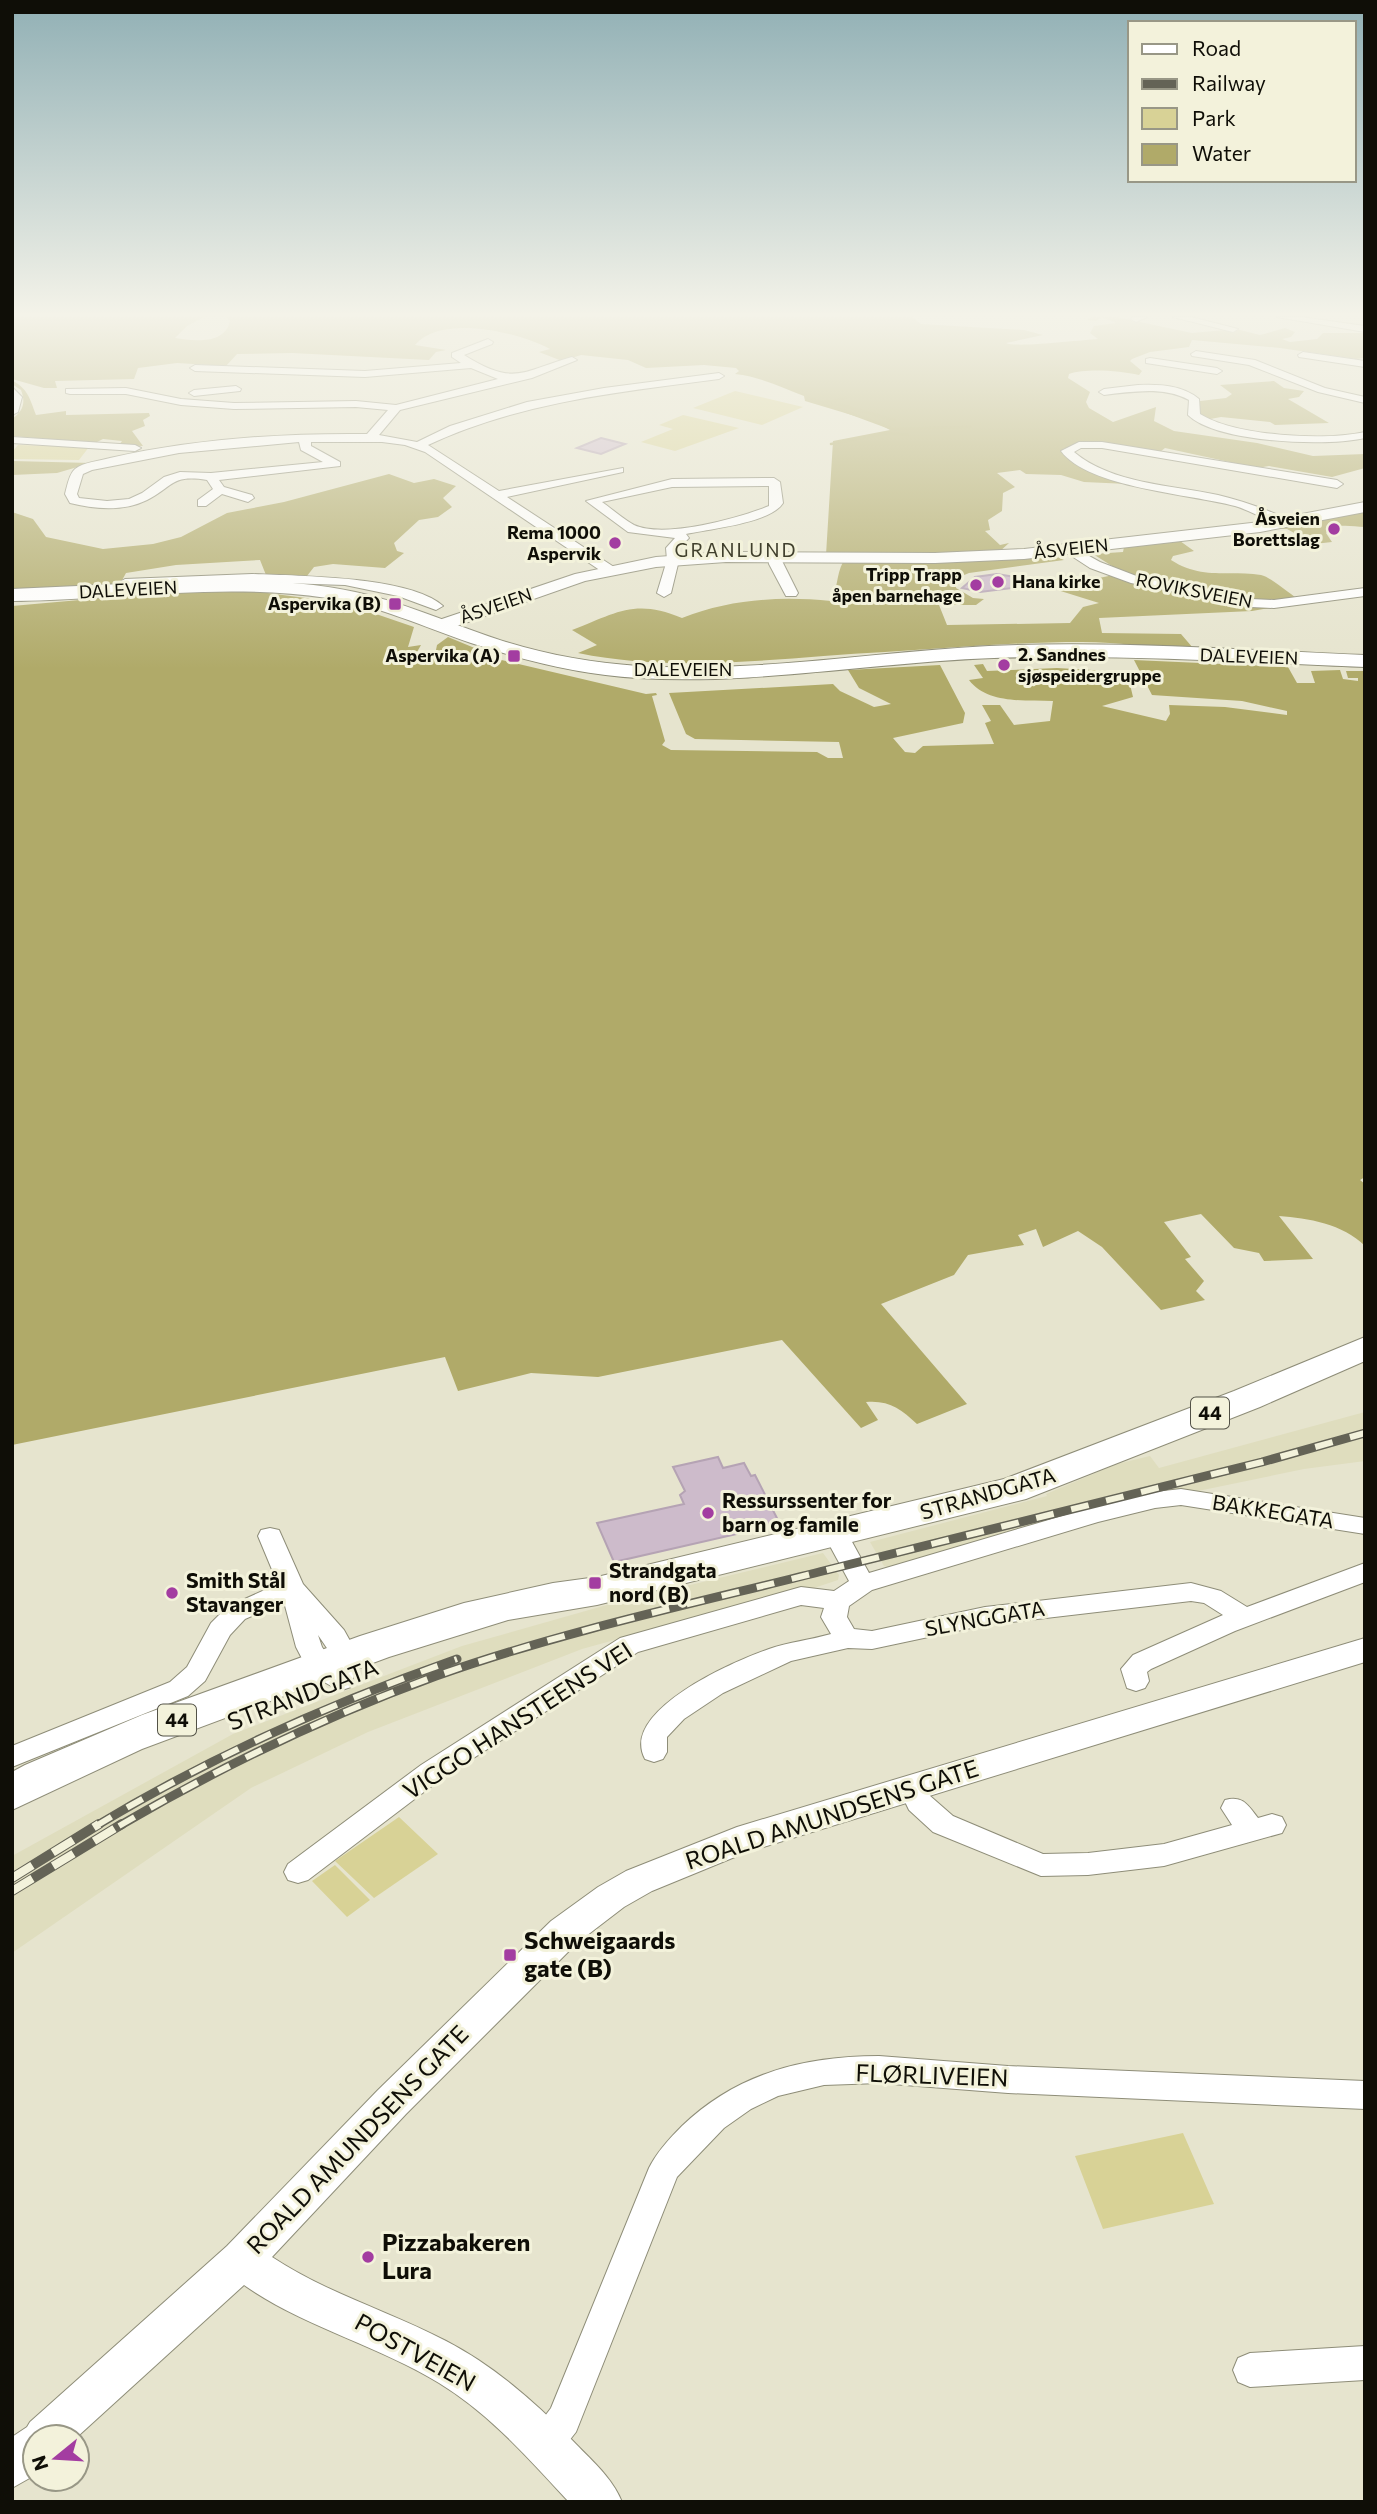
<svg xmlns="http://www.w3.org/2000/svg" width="1377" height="2514" font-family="Commissioner,sans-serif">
	<rect width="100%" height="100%" fill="#e6e4ce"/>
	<path fill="#dfddbe" d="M1365,1412V1461L1304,1469L1198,1491L1181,1490L895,1568L884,1566L870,1542L1047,1496L1046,1494L1117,1464L1150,1456L1159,1468Z
		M823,1553L839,1575L838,1580L802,1592L759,1600L582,1649L368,1732L251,1788L12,1953V1856L233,1734L462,1646L603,1606Z"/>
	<path fill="#d8d296" d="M735,391L803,407L762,425L693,408Z
		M683,415L739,428L675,451L641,442L673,429L659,425Z
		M18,445L89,447L79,460L12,459V452Z
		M399,1817L438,1854L374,1898L335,1861Z
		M335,1865L370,1900L347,1917L312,1881Z
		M1183,2133L1214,2204L1103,2229L1075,2156Z"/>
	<path fill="#b1ab6b" d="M12,317H204L187,326L175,338C193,341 225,345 230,321L226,317H912L921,324L1024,330L1043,335L1006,343C1015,348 1081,340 1098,339L1090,333L1094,326L1116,323L1102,317L1096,321L1087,320L1092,317H1116L1192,333L1236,329L1260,335L1285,328L1295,332L1291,337L1282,339L1290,342L1317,339L1323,333H1365V358L1356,359L1280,348L1192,340L1189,347L1150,352L1132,359L1130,361L1142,371L1139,375C1120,371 1087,368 1069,374L1068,378L1090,392L1086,402L1089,408L1113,422L1156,407L1154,421L1174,431L1257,443L1313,456L1365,454V468L1332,477L1269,466L1257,468L1165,448L1160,452L1080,443L1063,449L1064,455L1128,484L1084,482L1061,475L1026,474L1020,470L997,473L1015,487L1003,493L1002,511L988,520L990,530L985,531L1000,545L1009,543L999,552L826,555L833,441L890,430L875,422L805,401L804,396C780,387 761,377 735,374L739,371L736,368L704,365L646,368L628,360L581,355L562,361L539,352L550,349C518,332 441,314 415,345L446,350L436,352L429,360L292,353L237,354L226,366L177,363L138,368L134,379L55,381L57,388H44L12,379Z
		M13,381C28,389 30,399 36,415L66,411V415L149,413L150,416L143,420L145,426L132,431L143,446L119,445L122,441L103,439L95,443L12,436V419C23,411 26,403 21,390L12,384Z
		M1274,381L1284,388L1304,391L1299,397L1288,399L1329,423L1275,425L1270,422L1221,417L1205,420L1199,413L1200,401L1226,398L1232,394L1220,385Z
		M12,461L91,463L57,473L12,475Z
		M389,474L414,483L434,479L456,486L443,498L452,507L438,517L419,520L394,543L397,551L404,553L385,568L333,564L314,567L307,576L266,575L260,560L176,565L126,573L120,584L12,589V512L33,519L46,537L103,549L153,544L181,537L227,513L284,502Z
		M1365,512V527C1350,527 1338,522 1326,533L1332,542L1314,544L1287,529H1273Z
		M1180,541L1194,551L1173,556L1171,560C1202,580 1229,570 1261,575C1271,577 1292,596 1302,602L1252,611L1099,618L1102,633L1181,634L1193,648C1156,648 1119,642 1082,642C1016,642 950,648 885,652C783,657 680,674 578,653L597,645L572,630C616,613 635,598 682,618C730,599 780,596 831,601C838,589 836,575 843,562L1053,555L1064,560L969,573L957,578L956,588L973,598L984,599L976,605H939L947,625L1070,623L1083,607L1099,603L1051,588L1123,573L1093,554L1123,552L1124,547Z"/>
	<path fill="#b0aa69" d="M252,591L344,603L414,627L408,647L421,645L417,652L422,657L435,655L437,645L448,637L477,649L479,657L493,658L646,694L656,693L657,695L652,696L665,741L662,745L671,750L817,752L828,758H843L839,742L695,739L686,734L669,693L833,684L840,691L874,707L891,704L859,688L848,670L940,665L965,713L963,723L893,738L905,752L915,753L923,746L994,744L985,723L991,721L982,705H1000L1014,725L1050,721L1053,701C1025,700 987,704 969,680L983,678L974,665L983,664L987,671L1057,668L1127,672L1133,697L1102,706L1166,721L1170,714L1169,705L1225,707L1287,715V711L1242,701L1152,695L1134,660L1288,667L1297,683H1315L1311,671L1340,670L1343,679L1358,681V678H1348L1346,671H1365V1177L1360,1180L1365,1184V1246C1343,1224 1308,1218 1279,1216L1313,1259L1264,1261L1259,1253L1234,1248L1201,1214L1164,1222L1191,1257L1185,1259L1204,1281L1196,1291L1205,1300L1161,1310L1102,1247L1078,1231L1043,1247L1036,1229L1018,1235L1024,1245L968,1255L954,1275L881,1304L967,1404L917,1424C901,1409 889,1400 866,1402L878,1420L861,1428L782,1340L598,1377L531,1373L458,1391L445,1357L12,1445V606L147,594Z"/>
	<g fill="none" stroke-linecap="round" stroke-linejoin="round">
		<path stroke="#b0aa69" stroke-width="2.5" d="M361,323L428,333
			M812,399L893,429L970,427
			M826,401L894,420
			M831,402L847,397
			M831,444L888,433L908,435"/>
	</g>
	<path fill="#cdbbcb" stroke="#b5a3b4" stroke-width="2" d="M601,438L625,444L601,454L577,448Z
		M997,574L1044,582V584L980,592L962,588L975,577Z
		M718,1457L723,1468L744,1463L751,1476L755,1475L780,1524L614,1562L597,1523L684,1504L680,1495L685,1491L673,1467Z"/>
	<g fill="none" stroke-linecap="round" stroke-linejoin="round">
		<g stroke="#8e8d78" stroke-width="2">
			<path id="minor" d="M1133,317H1147L1136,322L1131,319Z
				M1173,317H1191L1238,329L1233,332Z
				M1277,317H1301L1365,326V332Z
				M488,339L493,342L492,344L464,355C515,387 522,371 572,357L577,360L532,378L400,410L379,435L417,442L450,426L527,402L604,388L719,373L724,376L719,379C619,392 520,402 428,445L499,491L623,468V472L507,497L614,567V573H604L425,452L405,445L382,442H311V446L340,462V466L219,480L224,487L252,495L254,498L248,502L222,494L206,506H198V500L213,489L207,480C171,474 173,487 147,500C123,512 94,509 70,503L65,494C67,487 69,474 75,469C83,462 100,461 110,458C194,439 282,433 367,434L388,410L356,407L234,409L181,405L126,394H70L66,393V389L126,388L181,399L234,403L356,401L396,405L498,379L471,368L365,377L195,371L190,368L195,365L365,371L461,363L452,357V353ZM299,442L301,450L323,462L211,473L180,472L164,477L142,493L129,499L107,501L79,498L77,494L83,474L92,470L179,453Z
				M1196,351L1255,360L1325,388L1365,397V403L1318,392L1249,365L1192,356L1191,354Z
				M1303,352L1365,361V367L1299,357L1298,355Z
				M1150,358L1217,368L1222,371L1217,374L1146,363V359Z
				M1138,385C1159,384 1183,385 1199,399L1200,414C1235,436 1324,441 1365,432V438C1327,447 1217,443 1188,415L1189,400C1163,386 1132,392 1104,395L1099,392L1104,389Z
				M236,386L241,389L240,391L194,396L189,393L194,390Z
				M12,387L22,397L18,412L12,415Z
				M12,437L135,445L141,448L135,451L12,443Z
				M1079,442H1102L1337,480L1343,484L1337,488L1102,448H1081L1074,452C1112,484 1172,485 1218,495C1243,501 1266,509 1289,520V526L1285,527C1268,522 1252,511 1235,506C1191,494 1088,488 1061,451Z
				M774,478L780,482L783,503C771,523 709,529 686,534L689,538L678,549L679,560L671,593L664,597L657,593L667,560L666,548L675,538L628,532L586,501L672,479ZM769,486V506C739,518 665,539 634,525C623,519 612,509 602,502L672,487Z
				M1071,546L1100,562L1139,577L1251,599L1274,600L1365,588V596L1274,608L1251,607L1131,583L1090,568L1067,553L1065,550Z
				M774,553L780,557L798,593L796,596H786L769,564L768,557Z
				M252,574C296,576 410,576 443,606L436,610L398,596L345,585L252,582L125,587L118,583L125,579Z
				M1181,1489L1365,1518V1534L1181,1505L1155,1508L1098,1522L872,1590L849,1606L847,1617L854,1629L872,1631L985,1607L1191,1583L1221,1591L1247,1607L1365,1563V1582L1235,1631L1151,1669L1147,1672L1149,1681L1145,1688L1136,1691L1127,1688L1121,1669L1133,1655L1223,1615L1204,1603L1191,1601L985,1625L872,1649L848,1648L791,1661L723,1693L684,1719L667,1737V1752L663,1759L654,1762L645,1759C619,1711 734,1661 769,1649C789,1642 810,1640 831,1634L821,1617L824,1608L801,1605L638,1652L441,1779L308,1880L298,1883L288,1880L284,1872L288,1864L421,1765L620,1638L801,1587L834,1591L849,1581L824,1535L827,1529L836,1527L845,1529L869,1573L1096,1506L1155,1492Z
				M270,1528L279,1530L303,1584L344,1630L359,1657L351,1687L342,1690L333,1687L310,1674L296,1647L284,1602L245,1619L230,1635L205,1681L188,1696L12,1767V1746L170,1682L187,1667L211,1623L227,1607L278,1584L258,1536L261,1530ZM318,1635L333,1657L332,1662L322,1647Z
				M912,1776L922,1779L929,1795L953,1816L1043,1854L1088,1853L1164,1844L1232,1825L1221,1808L1225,1800C1243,1795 1248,1805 1258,1818L1272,1814L1282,1817L1286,1825L1282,1833L1164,1866L1088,1875L1041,1876L933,1832L909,1810L898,1787L902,1779Z
				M879,2056L1008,2066L1365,2081V2109L1008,2093L879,2083L824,2085L778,2096L751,2109L724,2128L677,2177L576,2432L557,2456L545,2462L533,2456L527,2444L533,2432L551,2408L649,2168C657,2152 669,2139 682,2126C737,2073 805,2056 879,2056Z
				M1365,2346V2380L1250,2387L1238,2382L1233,2370L1238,2358L1250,2353Z"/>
		</g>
		<g stroke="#8e8d78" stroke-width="2">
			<path id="tertiary" d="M1365,502V512L1260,532L1024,559L935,563L726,562L656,567L585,581L448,629L442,630L434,625L436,621L575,574L656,557L726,552L935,553L1024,549L1260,522Z
				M1365,1638V1662L747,1852L652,1891L624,1907L577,1943L406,2114L272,2257C326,2293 389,2311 446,2341C494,2366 534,2401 572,2440C590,2459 612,2477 622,2502H569C529,2459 490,2414 439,2383C377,2345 304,2327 244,2285L77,2437H35V2475L12,2488V2437L27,2427L30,2422L227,2246L378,2090L551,1921L598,1887L626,1871L737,1827Z"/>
		</g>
		<g stroke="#8e8d78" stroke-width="2">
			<path id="secondary" d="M209,580C264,580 319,582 372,596C418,608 461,628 506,642C548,655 593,663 638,666C755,673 872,652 989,646C1114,640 1240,650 1365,655V667C1241,662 1118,654 994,658C876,662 758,685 638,678C582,675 525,661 471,643C424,627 377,605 327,598C223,582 117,600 12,601V589Z"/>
		</g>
		<g stroke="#8e8d78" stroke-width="2">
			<path id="primary" d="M1365,1337V1361L1260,1407L1026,1499L597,1605L508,1620L389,1657L142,1749L12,1810V1772L25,1765L142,1715L360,1636L464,1603L553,1583L597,1577L1004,1479L1234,1391Z"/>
		</g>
		<use href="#minor" fill="#fff" fill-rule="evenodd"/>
		<use href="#tertiary" fill="#fff" fill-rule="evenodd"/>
		<use href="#secondary" fill="#fff" fill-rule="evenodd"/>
		<use href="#primary" fill="#fff" fill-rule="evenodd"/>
		<g stroke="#646356" stroke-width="9">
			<path id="rail-far1" d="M96,1826C210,1757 331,1703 457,1659
				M119,1826C220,1767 326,1716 436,1676C563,1631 696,1603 827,1570C972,1534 1117,1498 1262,1462L1365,1433"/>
		</g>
		<g stroke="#646356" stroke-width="10">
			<path id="rail" d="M12,1878L99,1824
				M12,1891L122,1824"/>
		</g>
		<use href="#rail-far1" stroke="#f3f2db" stroke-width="6" stroke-dasharray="18" stroke-linecap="butt"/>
		<use href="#rail" stroke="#f3f2db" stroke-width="8" stroke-dasharray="24" stroke-linecap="butt"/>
	</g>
	<linearGradient id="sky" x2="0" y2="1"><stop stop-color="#91b0b5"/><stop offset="0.47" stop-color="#f4f3e9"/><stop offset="1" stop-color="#f4f3e9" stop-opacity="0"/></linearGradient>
	<rect width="1377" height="669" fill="url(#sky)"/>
	<g fill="#a33da1" stroke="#f3f2db" stroke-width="2.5">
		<circle cx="1334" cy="529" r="7"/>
		<circle cx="615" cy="543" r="7"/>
		<circle cx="998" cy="582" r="7"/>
		<circle cx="976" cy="585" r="7"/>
		<rect x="388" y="597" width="14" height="14" rx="3.5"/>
		<rect x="507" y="649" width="14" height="14" rx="3.5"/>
		<circle cx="1004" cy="665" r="7"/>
		<circle cx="708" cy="1513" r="7"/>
		<rect x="588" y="1576" width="14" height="14" rx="3.5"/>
		<circle cx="172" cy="1593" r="7"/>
		<rect x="503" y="1948" width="14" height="14" rx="3.5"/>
		<circle cx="368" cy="2257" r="7"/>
	</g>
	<g text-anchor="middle" stroke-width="6" stroke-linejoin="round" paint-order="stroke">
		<g font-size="18" font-weight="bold" fill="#0f0e07" stroke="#f3f2db" text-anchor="end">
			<text x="1320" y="525">Åsveien<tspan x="1320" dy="21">Borettslag</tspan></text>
			<text x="601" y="539">Rema 1000<tspan x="601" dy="21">Aspervik</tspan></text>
			<text x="962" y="581">Tripp Trapp<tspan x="962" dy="21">åpen barnehage</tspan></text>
			<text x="1012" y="588" text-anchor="start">Hana kirke</text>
			<text x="381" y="610">Aspervika (B)</text>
			<text x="1018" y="661" text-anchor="start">2. Sandnes<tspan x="1018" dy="21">sjøspeidergruppe</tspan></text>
			<text x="500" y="662">Aspervika (A)</text>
		</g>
		<g font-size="18" fill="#0f0e07" stroke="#f3f2db">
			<text transform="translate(1071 549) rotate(-6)" y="6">ÅSVEIEN</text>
			<text transform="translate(128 590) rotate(-3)" y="6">DALEVEIEN</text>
			<text transform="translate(1194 591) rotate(11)" y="6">ROVIKSVEIEN</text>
			<text transform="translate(496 606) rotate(-19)" y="6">ÅSVEIEN</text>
			<text transform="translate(1249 657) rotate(2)" y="6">DALEVEIEN</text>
			<text x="683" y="676">DALEVEIEN</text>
		</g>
		<g font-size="19" letter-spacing="2" fill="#41402d" stroke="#f3f2db">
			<text x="736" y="557">GRANLUND</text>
		</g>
		<g fill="#f3f2db" stroke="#535247" stroke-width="2">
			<rect x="1191" y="1397.5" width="38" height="31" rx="5"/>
			<rect x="158" y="1704.5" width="38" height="31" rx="5"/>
		</g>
		<g font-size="19" font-weight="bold" fill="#0f0e07">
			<text x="1210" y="1420">44</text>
			<text x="177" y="1727">44</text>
		</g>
		<g font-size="21" fill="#0f0e07" stroke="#f3f2db">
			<text transform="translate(988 1494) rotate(-16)" y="7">STRANDGATA</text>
			<text transform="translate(1273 1512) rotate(9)" y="7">BAKKEGATA</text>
			<text transform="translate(985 1619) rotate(-10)" y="7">SLYNGGATA</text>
		</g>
		<g font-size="21" font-weight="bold" fill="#0f0e07" stroke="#f3f2db" text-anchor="start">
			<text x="722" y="1508">Ressurssenter for<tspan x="722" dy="24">barn og famile</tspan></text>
			<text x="609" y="1578">Strandgata<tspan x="609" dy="24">nord (B)</tspan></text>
			<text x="186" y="1588">Smith Stål<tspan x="186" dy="24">Stavanger</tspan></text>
		</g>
		<g font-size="24" fill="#0f0e07" stroke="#f3f2db">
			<text transform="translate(303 1695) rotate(-21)" y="8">STRANDGATA</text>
			<text transform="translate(518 1721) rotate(-33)" y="8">VIGGO HANSTEENS VEI</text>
			<text transform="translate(832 1815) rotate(-18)" y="8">ROALD AMUNDSENS GATE</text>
			<text transform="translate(932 2076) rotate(2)" y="8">FLØRLIVEIEN</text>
			<text transform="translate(358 2140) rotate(-46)" y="8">ROALD AMUNDSENS GATE</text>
			<text transform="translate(415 2353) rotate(29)" y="8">POSTVEIEN</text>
		</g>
		<g font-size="24" font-weight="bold" fill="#0f0e07" stroke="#f3f2db" text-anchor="start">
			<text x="524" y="1949">Schweigaards<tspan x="524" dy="28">gate (B)</tspan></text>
			<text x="382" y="2251">Pizzabakeren<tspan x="382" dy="28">Lura</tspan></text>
		</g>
	</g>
	<rect width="1377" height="2514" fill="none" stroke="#0f0e07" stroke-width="28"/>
	<rect x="1128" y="21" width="228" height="161" fill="#f3f2db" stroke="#989786" stroke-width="2"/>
	<rect x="1142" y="44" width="35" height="10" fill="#ffffff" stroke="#989786" stroke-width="2"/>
	<text x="1192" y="56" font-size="21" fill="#0f0e07">Road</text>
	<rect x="1142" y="79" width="35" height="10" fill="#646356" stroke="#989786" stroke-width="2"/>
	<text x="1192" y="91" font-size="21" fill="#0f0e07">Railway</text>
	<rect x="1142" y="108" width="35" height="21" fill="#d8d296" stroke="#989786" stroke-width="2"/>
	<text x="1192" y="126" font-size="21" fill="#0f0e07">Park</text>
	<rect x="1142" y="144" width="35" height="21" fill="#b0aa69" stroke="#989786" stroke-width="2"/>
	<text x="1192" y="161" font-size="21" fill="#0f0e07">Water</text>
	<g transform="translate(56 2458) rotate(252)"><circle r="33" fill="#f3f2db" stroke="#989786" stroke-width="2"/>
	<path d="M0-5L12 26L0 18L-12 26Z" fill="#a33da1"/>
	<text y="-10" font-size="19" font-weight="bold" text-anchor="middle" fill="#0f0e07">N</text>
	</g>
</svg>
